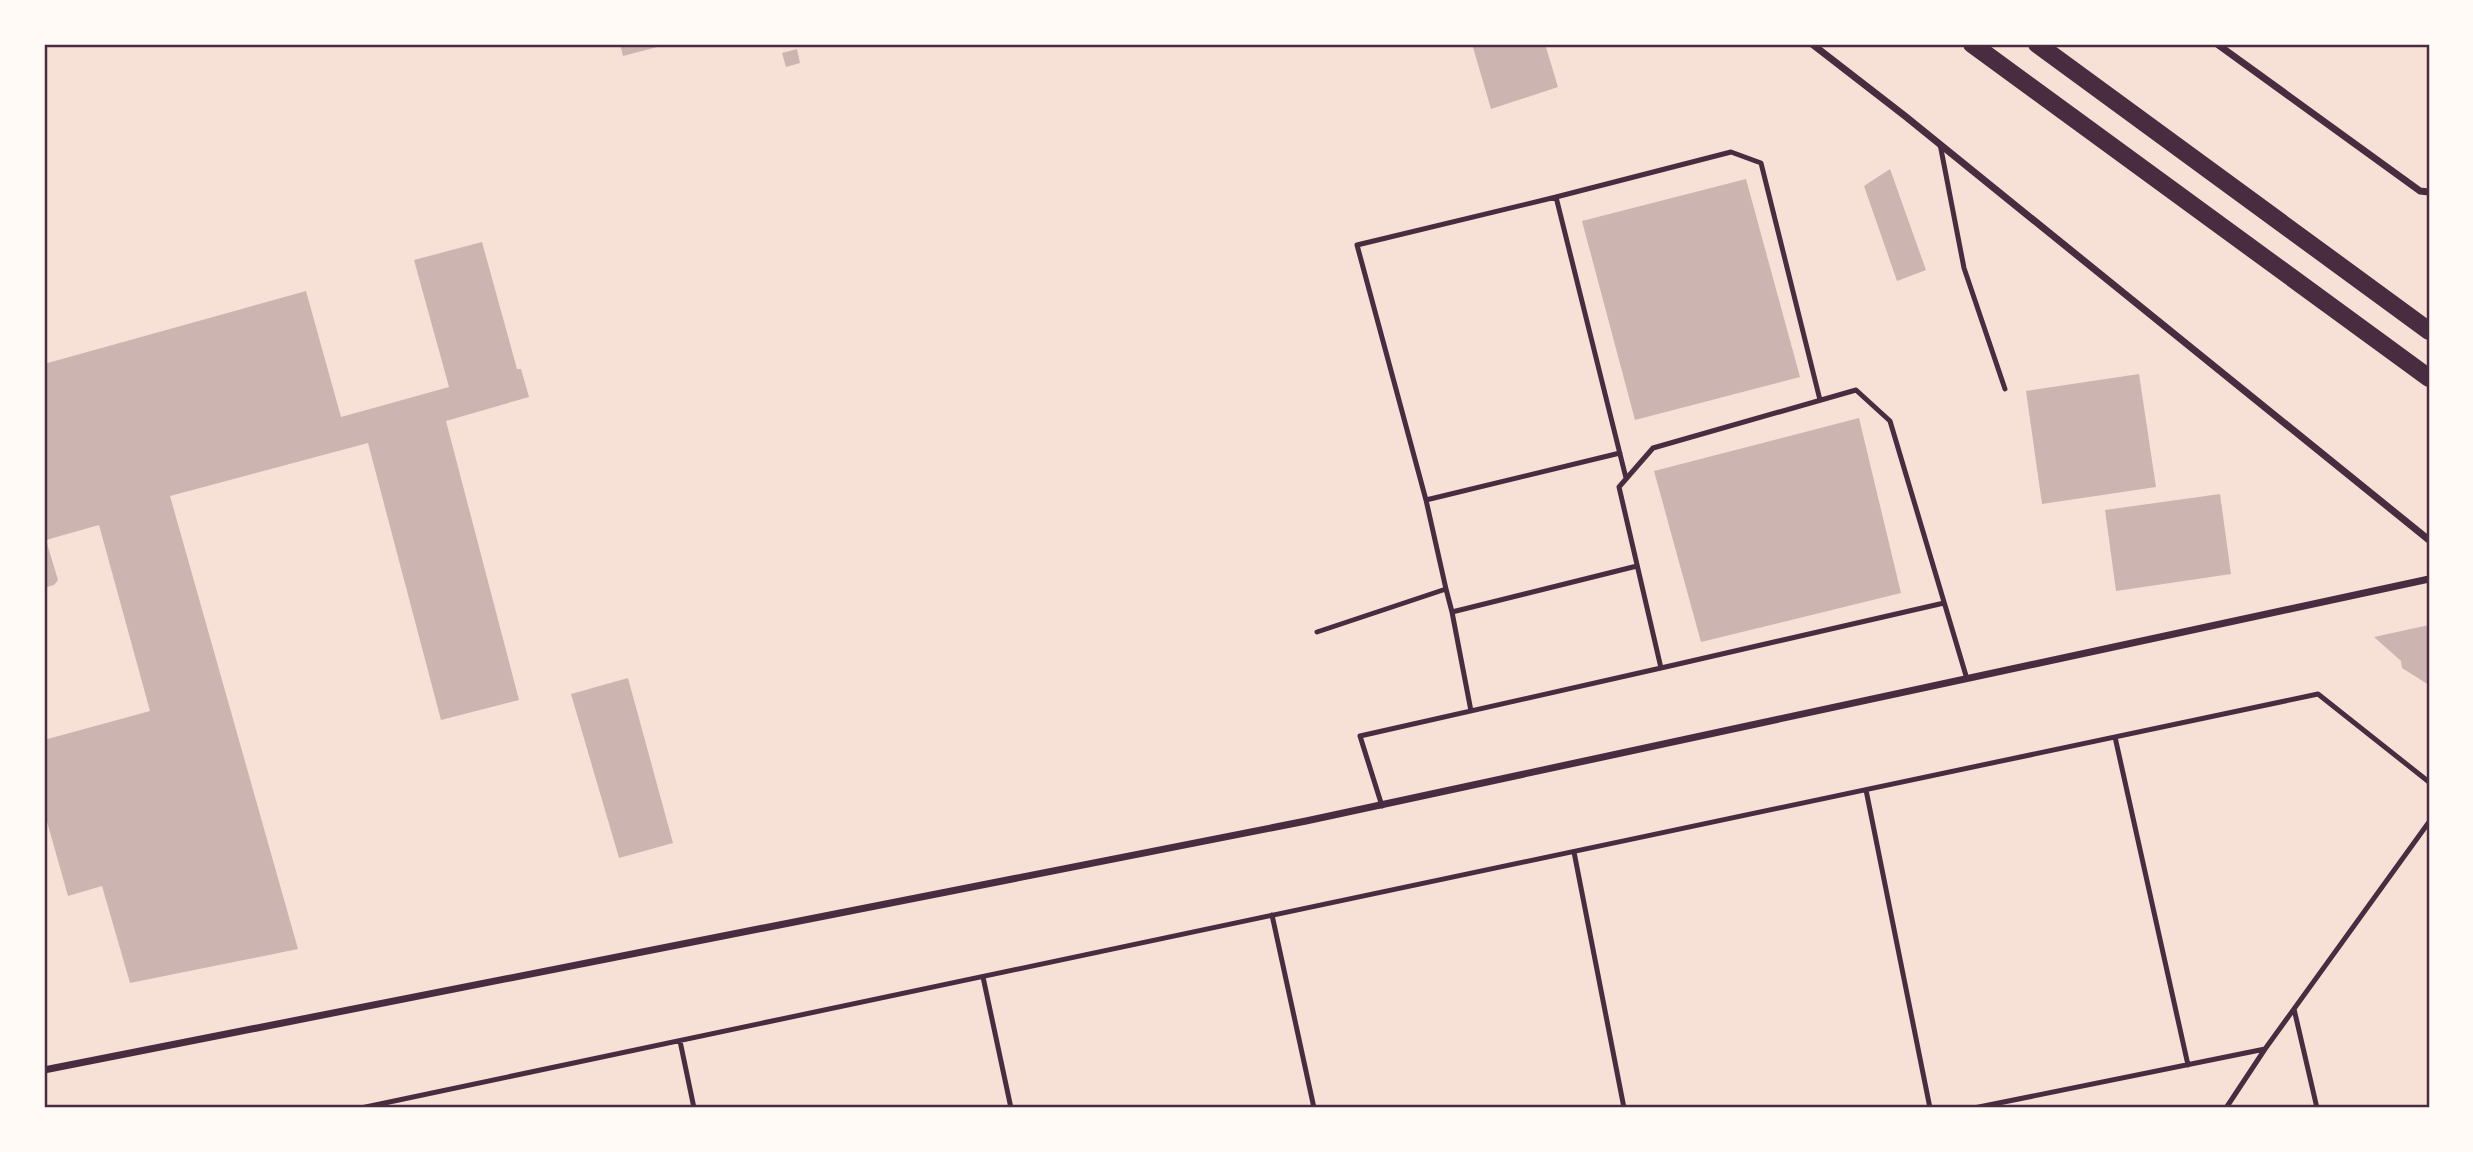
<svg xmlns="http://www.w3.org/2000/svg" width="2473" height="1152" font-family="Manrope,sans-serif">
	<rect width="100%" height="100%" fill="#f7e1d7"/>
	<path fill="#ccb4b1" d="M620,44H665V45L623,56Z
		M1472,44H1545L1558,87L1491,109Z
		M797,49L800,63L786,67L782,53Z
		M1890,169L1926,270L1897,281L1864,186Z
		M1746,179L1800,377L1635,420L1582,221Z
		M482,242L517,369H521L529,397L446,421L519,700L441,720L368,443L170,496L298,949L130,983L102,886L68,896L44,811V740L150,711L99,525L46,540L58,580L54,585L44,588V364L306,291L341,417L449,387L414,260Z
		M2139,374L2156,487L2042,504L2026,391Z
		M1859,418L1901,593L1701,642L1654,471Z
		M2220,494L2231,574L2116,591L2105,510Z
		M2429,625V685L2402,668L2401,661L2374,637Z
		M628,678L673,843L619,858L571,694Z"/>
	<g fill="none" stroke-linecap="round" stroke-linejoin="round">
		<path stroke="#4a2c40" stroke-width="5" d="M1940,144L1964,268L2005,389
			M1626,478L1556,197L1731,152L1761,163L1820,400
			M1426,500L1620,453
			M1446,589L1426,500L1357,245L1556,197
			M1317,632L1446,589L1452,612
			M1661,668L1944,603
			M1471,711L1452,612L1637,566
			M2115,737L2188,1065
			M1866,790L1930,1108
			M1382,806L1360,736L1661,668L1619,487L1653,448L1856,390L1890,421L1967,679
			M1574,852L1624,1108
			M1272,915L1314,1108
			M983,977L1011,1108
			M2294,1009L2317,1108
			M680,1041L694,1108
			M361,1108L2318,694L2429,782
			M1974,1108L2265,1049L2429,822
			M2226,1108L2265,1049"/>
		<path stroke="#4a2c40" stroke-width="7" d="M1812,44L1905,116L2429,540
			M2217,44L2420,191L2429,192
			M44,1070L1306,821L2429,579"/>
		<path stroke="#4a2c40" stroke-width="18" d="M1972,44L2429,378
			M2037,44L2429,331"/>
	</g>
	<rect width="2473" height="1152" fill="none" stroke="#fffaf5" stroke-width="91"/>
	<rect x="46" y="46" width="2382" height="1060" fill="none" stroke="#4a2c40" stroke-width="2.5"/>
</svg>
